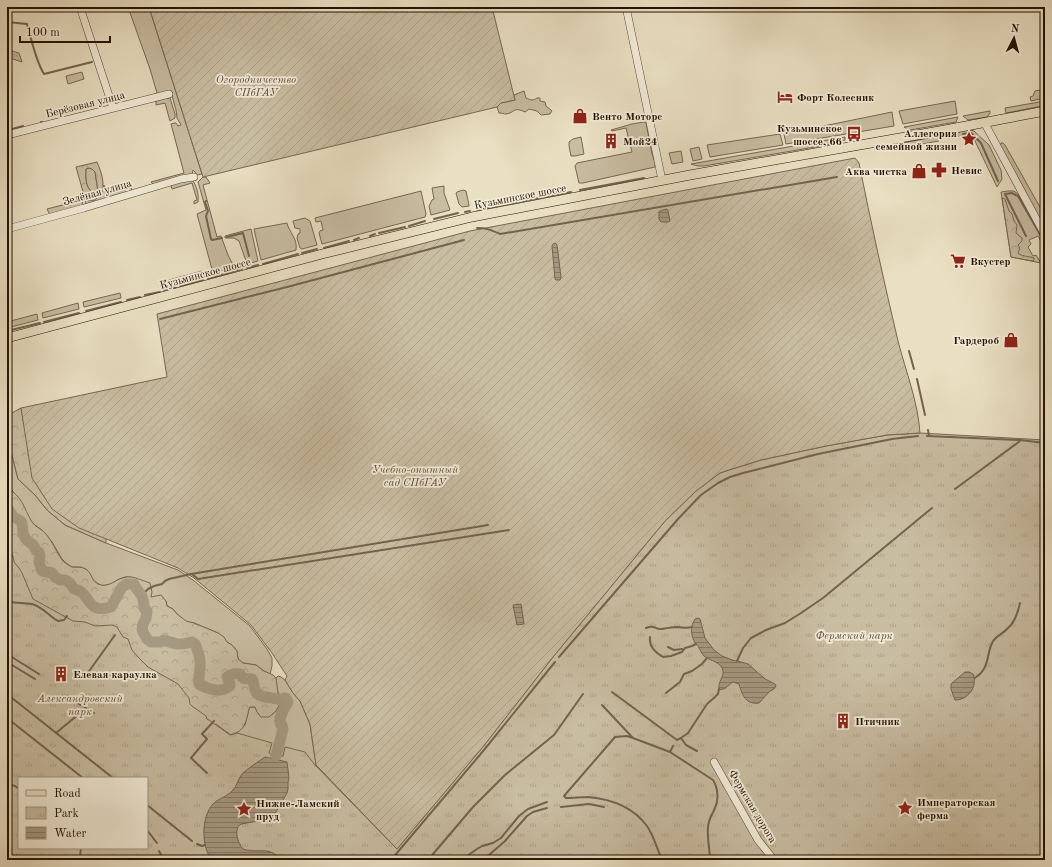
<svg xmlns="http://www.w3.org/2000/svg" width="1052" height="867" font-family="'Old Standard TT',serif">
	<defs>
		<pattern id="forest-crowns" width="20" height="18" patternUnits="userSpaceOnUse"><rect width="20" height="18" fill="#c8bca1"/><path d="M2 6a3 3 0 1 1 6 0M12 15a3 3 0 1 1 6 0" fill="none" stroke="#aca189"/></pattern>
		<pattern id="park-tufts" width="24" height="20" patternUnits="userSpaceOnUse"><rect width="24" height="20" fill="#c8bca1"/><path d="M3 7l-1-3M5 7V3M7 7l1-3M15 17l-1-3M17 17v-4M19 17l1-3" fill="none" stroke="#aca189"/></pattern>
		<pattern id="garden-furrows" width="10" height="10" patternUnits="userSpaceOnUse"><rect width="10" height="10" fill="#c8bca1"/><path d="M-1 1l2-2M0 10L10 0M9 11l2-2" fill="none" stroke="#aca189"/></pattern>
		<pattern id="water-rules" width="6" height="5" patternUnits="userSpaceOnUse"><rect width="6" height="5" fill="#a69981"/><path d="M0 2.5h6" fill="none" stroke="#877b67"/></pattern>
	</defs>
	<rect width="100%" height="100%" fill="#e9dfc2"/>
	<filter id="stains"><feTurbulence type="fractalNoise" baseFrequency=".005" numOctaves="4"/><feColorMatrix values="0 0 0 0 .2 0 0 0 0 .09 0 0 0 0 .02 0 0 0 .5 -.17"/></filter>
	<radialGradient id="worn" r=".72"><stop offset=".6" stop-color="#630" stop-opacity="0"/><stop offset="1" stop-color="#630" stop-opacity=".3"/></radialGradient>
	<path fill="#c8bca1" stroke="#766652" d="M128,7H149L202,174L197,175L195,172L193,170L192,175L154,185L151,182L184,173L171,124L174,123H176L178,126L181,125L177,118L176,110L171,92L152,96V95L157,93L150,69Z
		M82,72L84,79L68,84L66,76Z
		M1045,89V98L1031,101L1030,97L1033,96L1035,91Z
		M524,91L526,98C531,100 533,101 537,98H540V101L545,102L546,106L552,111L550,114L541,115L537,111L529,109L525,112C513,106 515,113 506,114C504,114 502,113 499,113L497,107L501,103L515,100L514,95Z
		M166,98H170L175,114V118L170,121L165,103L156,105V101Z
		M955,101L957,114L903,124L899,111Z
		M1045,101V104L1042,106L1006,113L1005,108Z
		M990,111V113L987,117L968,120L963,116Z
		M892,112L894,126L786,144L784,134Z
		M958,117L956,122L910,130L904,127Z
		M644,122L646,123L652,154L655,163V167L583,183H579L575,166L577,163L632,152L626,128L612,131L611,130L632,124Z
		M971,130L974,131L989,145L1001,170L1002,179L997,187L974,139C967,134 960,136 953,137C957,131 964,130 971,130Z
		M780,134L783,145L710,157L707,145Z
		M581,137L584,154L575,156H571L569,146V142L573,139Z
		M845,137V140L827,145L704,166H698L691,164Z
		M934,137L937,138L939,141L888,150L889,147L892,145Z
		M1001,143H1003L1005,145L1045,216V228L1000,145Z
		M699,147L702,159L693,161L690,149Z
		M681,151L683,162L672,164L669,153Z
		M89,168L92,169L95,172L98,191L103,190L104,185L106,194L131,187L132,192L86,205L85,199L89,201L96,195C86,190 85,180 86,169Z
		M203,177H206L210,183L203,185L217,237L221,236L228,255L232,263L238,266L213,273L197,214L206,210L198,182Z
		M192,180C197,185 199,196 198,202L194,204V201L197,200L192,183L172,189L171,186L172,184Z
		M444,186V193L450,210L431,215L429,206L432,200L434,199L432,188Z
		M463,190L466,191L469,205V206L462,207L459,204L456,193L457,192Z
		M421,191L426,214L425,217L322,244L319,233L320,231L323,230L321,221L316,222L315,218Z
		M1008,191H1014L1019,195L1045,241V248L1038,236L1029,240L1031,244L1028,247L1033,256L1036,255L1041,263L1011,257L1001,192Z
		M82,200L83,205L50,215L47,209Z
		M305,218L310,221L317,245L302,249L300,248L297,238L298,234L300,233V229L295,228L293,221Z
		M287,223C289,232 298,239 296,250L261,260L254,229Z
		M251,229L258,261L247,264L239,241L234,238H225V236Z
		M202,271L203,276L171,284L169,280Z
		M120,293L121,298L84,307L83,302Z
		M78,303L79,309L43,318L42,313Z
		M37,314L38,320L7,328V322Z
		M7,446L10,447L18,479L35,495L47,510L65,525L106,543L178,570L193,580L250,626L267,649L272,658V666L270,674L264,671L256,665L243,663L238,659L237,651L232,645L227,642L223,637L218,633L194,623L186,622L177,614L173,609L167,606L166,601L150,598L131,577H125L119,579L111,584L102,586L94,581L87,570L81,567H72L66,563L62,559L52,542L42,530L32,523L12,490L7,488Z
		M278,676L281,677L285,680L293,693L300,701L310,724L316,765L397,849L290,860L280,757L202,766L245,725L249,709L250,707H255L259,715L273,714C286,700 275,694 276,678Z"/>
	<path fill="url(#forest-crowns)" stroke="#766652" d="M97,162C101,171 105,183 102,192L100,193L98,191L95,172L92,169L89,168L86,169C85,180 86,190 96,195L97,198C94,202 89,201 85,199L76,167Z
		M1002,198L1005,199L1009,211L1012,214L1014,221L1017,225L1016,233L1022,238V241L1018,245L1020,248L1018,253L1019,254C1024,257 1029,256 1034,258V260L1033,261L1011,257Z
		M21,408L34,476L106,536V543L65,525L47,510L35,495L18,479L10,447L7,446V418L10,414Z
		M7,488C23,497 23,507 32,522C35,527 42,529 46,534C52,541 56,551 62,560C64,562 69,566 72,567C77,568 82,566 87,570C92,574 91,580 98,584C109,589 116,578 127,577C134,576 143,581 150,583L152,592L151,597L161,595L166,601L167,606L173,609L177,614L186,621L194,623L218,633L224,637L227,642L232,645L237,651L238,659L243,663L256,665L264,671L273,675L276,678L278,693L281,702L276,711L269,717H261L257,712L255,707H250L249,709C246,722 245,731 231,735L216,724L147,778L7,691Z"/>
	<path fill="url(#park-tufts)" stroke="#766652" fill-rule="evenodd" d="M7,43L9,50L19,53L22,62L7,57Z
		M920,433L1045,440V860H778L770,852L771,860H7V551L13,556L14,562L19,568L22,573L33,599L73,621L85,622L95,626L112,625L117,627L123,637L128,639L132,650L138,657L148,667L178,684L189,698L190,704L192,706L206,716L207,719L209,720L230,735L237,733L272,743L269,753L272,755L283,756L285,747L305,752L315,765L397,849L482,748L553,657L665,521L696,491L720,473L729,470L761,460L826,446L887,435ZM19,778H147V848H19Z"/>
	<path fill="url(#garden-furrows)" stroke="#766652" d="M149,7H492L515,100L501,103L497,107L203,177Z
		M855,158L859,163C871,223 884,282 898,341C906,372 918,402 920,433L887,435L826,446L761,460L729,470L720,473L696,491L665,521L553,657L482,748L397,849L316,765L310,724L300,701L293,693L285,680L287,676L272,653L251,625L194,578L178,568L79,528L52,509L32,478L21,408L167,377L157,314L470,231Z"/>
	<path fill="url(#water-rules)" stroke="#72634e" d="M667,209L668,211L670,221L668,222H661L659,219V212L663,210Z
		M555,243L557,245L561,277L560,280H556L555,279L552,246L553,244Z
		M521,604L524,624L517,625L513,605Z
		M698,618L700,619L705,638L714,650L722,656L732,660L741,662L748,664L765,679L775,684L776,686L774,689L770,691L759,703C746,705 742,695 739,684L733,682C728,685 725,691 719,689C718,681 724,677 723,671C722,662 710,661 704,656C701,653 701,651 699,648C698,645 697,646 695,643C691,636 690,626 695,619Z
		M965,672H969L973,674C978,687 968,700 955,700L951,689V684Z
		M265,757L287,762L289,778L288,782V789L287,793L276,812L270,818L264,820L241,824C233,829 238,843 243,849C257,854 270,845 281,860H212C201,847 201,817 213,804C219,798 227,797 233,790C237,786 238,779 242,774C249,767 257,763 265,757Z"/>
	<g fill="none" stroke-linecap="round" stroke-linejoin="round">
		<path stroke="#72634e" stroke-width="2" d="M7,22L27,24C31,38 36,62 44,74L92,62
			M7,122L9,130
			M41,122H42
			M9,130L23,126
			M963,134L971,133L981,143L998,181
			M580,190L644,178
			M206,201L205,202L208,211L206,216L211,239L212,240L222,238
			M477,210L571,192
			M465,212L470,211
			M434,219L458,213
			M409,226L425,221
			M477,228C487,228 491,230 500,234L837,177
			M379,233L405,227
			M370,236L375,234
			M1026,236L1005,194L1012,193L1018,196L1042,238
			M227,237L243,233L249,256
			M354,240L359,238
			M1044,242L1045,243
			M324,248L349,241
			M302,253L317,249
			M263,264L298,254
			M247,268L258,265
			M208,279L242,269
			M180,286L203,280
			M173,288L176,287
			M164,290L167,289
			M145,295L160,292
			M127,300L140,297
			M86,311L121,302
			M160,319L287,287L464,240
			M44,322L79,313
			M7,331L40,323
			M909,351L914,369
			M917,379L925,415
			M928,430L929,436
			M927,436L1020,440L1045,443
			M955,489L1020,441
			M192,574L198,579L509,530
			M140,592H145L148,589L154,586L162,584L165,581L169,579L191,574L488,525
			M7,601C15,604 24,602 32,604C43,607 49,616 58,621L64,620L67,616
			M646,628C655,624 655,630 662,629C667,628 673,627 678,627C684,628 687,628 692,627
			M650,637C649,647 655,652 663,657L671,656L682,652L685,648L692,646L696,644
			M668,647L674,650L682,649
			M7,654L39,674
			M559,657L678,519L701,495L718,483L730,477L743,473L818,454L892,439L918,436
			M737,661L743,648L751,638L766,630L785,623L801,613L823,598L932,508
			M7,662L35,679
			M87,674L115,635
			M975,678C990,668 986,656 992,643C995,636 1003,634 1008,628C1015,622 1018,612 1020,603
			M612,692L677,740L681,738L688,733L707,704L715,697L718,694L719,689
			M666,693L680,682L684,674L692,671L702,664L707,658
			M7,694L113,778
			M74,701L94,713
			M602,705L633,738
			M7,718L83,778
			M56,733L86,708
			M681,738L686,745L697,751
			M670,752L673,746
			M207,773L191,758L207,739L202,734L214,721
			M7,784L15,786L19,789
			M147,805L192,841
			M561,807L589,804L604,807
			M147,830L157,843
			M197,844L202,846L205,845
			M159,851L164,860
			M168,859L169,860
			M78,860L80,856L81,848
			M391,860L484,750L555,662
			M428,860L473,807L505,775L554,735L583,694
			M461,860L477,849L482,846L493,843L501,838L519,816L528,809L547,802
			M479,860L489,855L505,841L527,816L533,812L547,808
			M662,860C657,849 654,836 647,826C633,807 611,799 588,797C581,797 573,798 566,798L564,796L615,737L627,736L633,738L670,752L713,780C718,788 719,799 715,808C712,815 708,820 708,828C707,839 710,850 710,860"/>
		<path stroke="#a69981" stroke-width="11" d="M7,507L14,518C27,521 20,527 24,536C26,541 30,542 33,545C36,549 35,551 39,552L40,556L39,562L42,571L52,573L55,577L60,580H65L70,583L74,589C92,592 85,615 111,607L122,587L127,584H134C139,595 144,593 144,608L147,611L146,618L143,624L142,629L143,632L147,639L151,642H160L164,640C177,645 179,645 192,642L195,644C198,651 201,660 200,667C200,673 198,679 199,684C203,687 215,691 220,690C223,690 227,688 230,686V684L227,677C232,674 234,673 240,674C244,681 245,678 252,679C255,683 253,687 256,692C261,699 274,697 281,700L284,698H286L288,702C284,709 279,715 280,723L282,725L283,729L276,756"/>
		<g stroke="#554432" stroke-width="8">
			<path id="minor" d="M80,7L113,108
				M626,7L662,180
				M984,122L1045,235
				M7,135L169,94
				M7,229L84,208L181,179L194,177
				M714,762L758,840L774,860"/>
		</g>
		<g stroke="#241102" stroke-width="10">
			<path id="major" d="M7,338L322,254L472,217L690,175L945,130L1045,111"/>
		</g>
		<use href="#minor" stroke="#f1ead7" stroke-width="7"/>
		<use href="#major" stroke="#e9dfc2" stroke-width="9"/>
	</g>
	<defs>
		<g id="hotel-bare" transform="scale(1.2)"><path d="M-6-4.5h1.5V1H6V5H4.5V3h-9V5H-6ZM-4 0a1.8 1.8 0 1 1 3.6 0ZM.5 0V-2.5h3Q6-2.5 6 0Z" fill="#8f2418" stroke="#f1ead7" stroke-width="2.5" paint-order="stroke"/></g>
		<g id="shop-bare" transform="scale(1.2)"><path d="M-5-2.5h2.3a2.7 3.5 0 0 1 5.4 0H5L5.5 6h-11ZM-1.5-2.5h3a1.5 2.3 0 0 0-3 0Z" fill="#8f2418" stroke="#f1ead7" stroke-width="2.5" paint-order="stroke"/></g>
		<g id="bus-bare" transform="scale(1.2)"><path d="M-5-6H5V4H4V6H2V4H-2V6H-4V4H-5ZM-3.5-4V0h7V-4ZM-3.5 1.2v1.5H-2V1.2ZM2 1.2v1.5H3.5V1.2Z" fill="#8f2418" stroke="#f1ead7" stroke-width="2.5" paint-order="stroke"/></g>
		<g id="sight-bare" transform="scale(1.2)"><path d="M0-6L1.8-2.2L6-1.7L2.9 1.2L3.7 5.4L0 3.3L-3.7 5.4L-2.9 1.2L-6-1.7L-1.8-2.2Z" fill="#8f2418" stroke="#f1ead7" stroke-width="2.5" paint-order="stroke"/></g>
		<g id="building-bare" transform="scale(1.2)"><path d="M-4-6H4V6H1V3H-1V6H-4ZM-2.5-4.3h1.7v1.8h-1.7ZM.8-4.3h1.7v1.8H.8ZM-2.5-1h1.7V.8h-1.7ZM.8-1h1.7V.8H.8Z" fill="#8f2418" stroke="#f1ead7" stroke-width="2.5" paint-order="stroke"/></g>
		<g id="pharmacy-bare" transform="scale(1.2)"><path d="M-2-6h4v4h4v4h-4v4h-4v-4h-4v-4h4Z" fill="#8f2418" stroke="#f1ead7" stroke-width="2.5" paint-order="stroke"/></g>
		<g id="supermarket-bare" transform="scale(1.2)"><path d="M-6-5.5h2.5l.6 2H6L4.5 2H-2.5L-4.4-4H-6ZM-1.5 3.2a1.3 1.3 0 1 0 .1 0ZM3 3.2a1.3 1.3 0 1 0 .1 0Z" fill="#8f2418" stroke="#f1ead7" stroke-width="2.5" paint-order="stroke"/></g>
	</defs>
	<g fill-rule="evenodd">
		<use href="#hotel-bare" x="785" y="97"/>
		<use href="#shop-bare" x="580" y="116"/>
		<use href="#bus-bare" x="854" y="134"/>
		<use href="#sight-bare" x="969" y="139"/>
		<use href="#building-bare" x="611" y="141"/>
		<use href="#pharmacy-bare" x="939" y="170"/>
		<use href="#shop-bare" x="919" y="171"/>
		<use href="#supermarket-bare" x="958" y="261"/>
		<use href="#shop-bare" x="1011" y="340"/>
		<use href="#building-bare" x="61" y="674"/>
		<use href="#building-bare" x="843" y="721"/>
		<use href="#sight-bare" x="905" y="808"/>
		<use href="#sight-bare" x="244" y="809"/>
	</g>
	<g text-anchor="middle" stroke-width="3.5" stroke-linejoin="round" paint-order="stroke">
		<g font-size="11" font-style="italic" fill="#5d4d3a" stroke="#f1ead7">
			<text x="256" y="83">Огородничество<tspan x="256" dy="13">СПбГАУ</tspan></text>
			<text x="415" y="473">Учебно-опытный<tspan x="415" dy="13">сад СПбГАУ</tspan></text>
			<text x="854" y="639">Фермский парк</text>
			<text x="80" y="702">Александровский<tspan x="80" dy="13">парк</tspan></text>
		</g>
		<g font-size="11" font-weight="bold" fill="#241102" stroke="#f1ead7" text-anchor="start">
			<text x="797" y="101">Форт Колесник</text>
			<text x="592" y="120">Венто Моторс</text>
			<text x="842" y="132" text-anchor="end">Кузьминское<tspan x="842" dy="13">шоссе, 66</tspan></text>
			<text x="957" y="137" text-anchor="end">Аллегория<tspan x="957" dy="13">семейной жизни</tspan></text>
			<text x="623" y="145">Мой24</text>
			<text x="951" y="174">Невис</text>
			<text x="907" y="175" text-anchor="end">Аква чистка</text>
			<text x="970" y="265">Вкустер</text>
			<text x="999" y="344" text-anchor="end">Гардероб</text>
			<text x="73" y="678">Елевая караулка</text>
			<text x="855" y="725">Птичник</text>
			<text x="917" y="806">Императорская<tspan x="917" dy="13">ферма</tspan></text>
			<text x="256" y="807">Нижне-Ламский<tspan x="256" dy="13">пруд</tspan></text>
		</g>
		<g font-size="11" fill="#241102" stroke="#f1ead7">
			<text transform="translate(85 104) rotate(-14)" y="4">Берёзовая улица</text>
			<text transform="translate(97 192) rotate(-16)" y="4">Зелёная улица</text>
			<text transform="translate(520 196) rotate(-11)" y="4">Кузьминское шоссе</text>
			<text transform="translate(205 273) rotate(-15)" y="4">Кузьминское шоссе</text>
			<text transform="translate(753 806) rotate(59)" y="4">Фермская дорога</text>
		</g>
	</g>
	<rect width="1052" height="867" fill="none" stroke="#e9dfc2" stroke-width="24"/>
	<rect x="8" y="8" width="1036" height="851" fill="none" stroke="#241102" stroke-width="2"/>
	<rect x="12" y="12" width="1028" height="843" fill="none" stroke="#241102"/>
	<rect x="18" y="777" width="130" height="72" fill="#f1ead7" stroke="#9f9382"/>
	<rect x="26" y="790" width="20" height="6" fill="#e9dfc2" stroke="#9f9382"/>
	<text x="54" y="797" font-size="12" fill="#241102">Road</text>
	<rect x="26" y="807" width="20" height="12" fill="url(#park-tufts)" stroke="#9f9382"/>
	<text x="54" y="817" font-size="12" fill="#241102">Park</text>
	<rect x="26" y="827" width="20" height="12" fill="url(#water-rules)" stroke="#9f9382"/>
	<text x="54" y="837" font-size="12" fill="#241102">Water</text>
	<g transform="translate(1014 38) rotate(6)" stroke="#f1ead7" stroke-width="3" paint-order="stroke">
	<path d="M0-3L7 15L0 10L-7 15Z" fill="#241102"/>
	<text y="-6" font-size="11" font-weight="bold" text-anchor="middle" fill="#241102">N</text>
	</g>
	<path d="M20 36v6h90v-6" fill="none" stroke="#241102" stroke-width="2"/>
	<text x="26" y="36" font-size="12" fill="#241102" stroke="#f1ead7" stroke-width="3" paint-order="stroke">100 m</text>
	<rect width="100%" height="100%" filter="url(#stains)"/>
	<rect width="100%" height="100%" fill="url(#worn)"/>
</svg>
